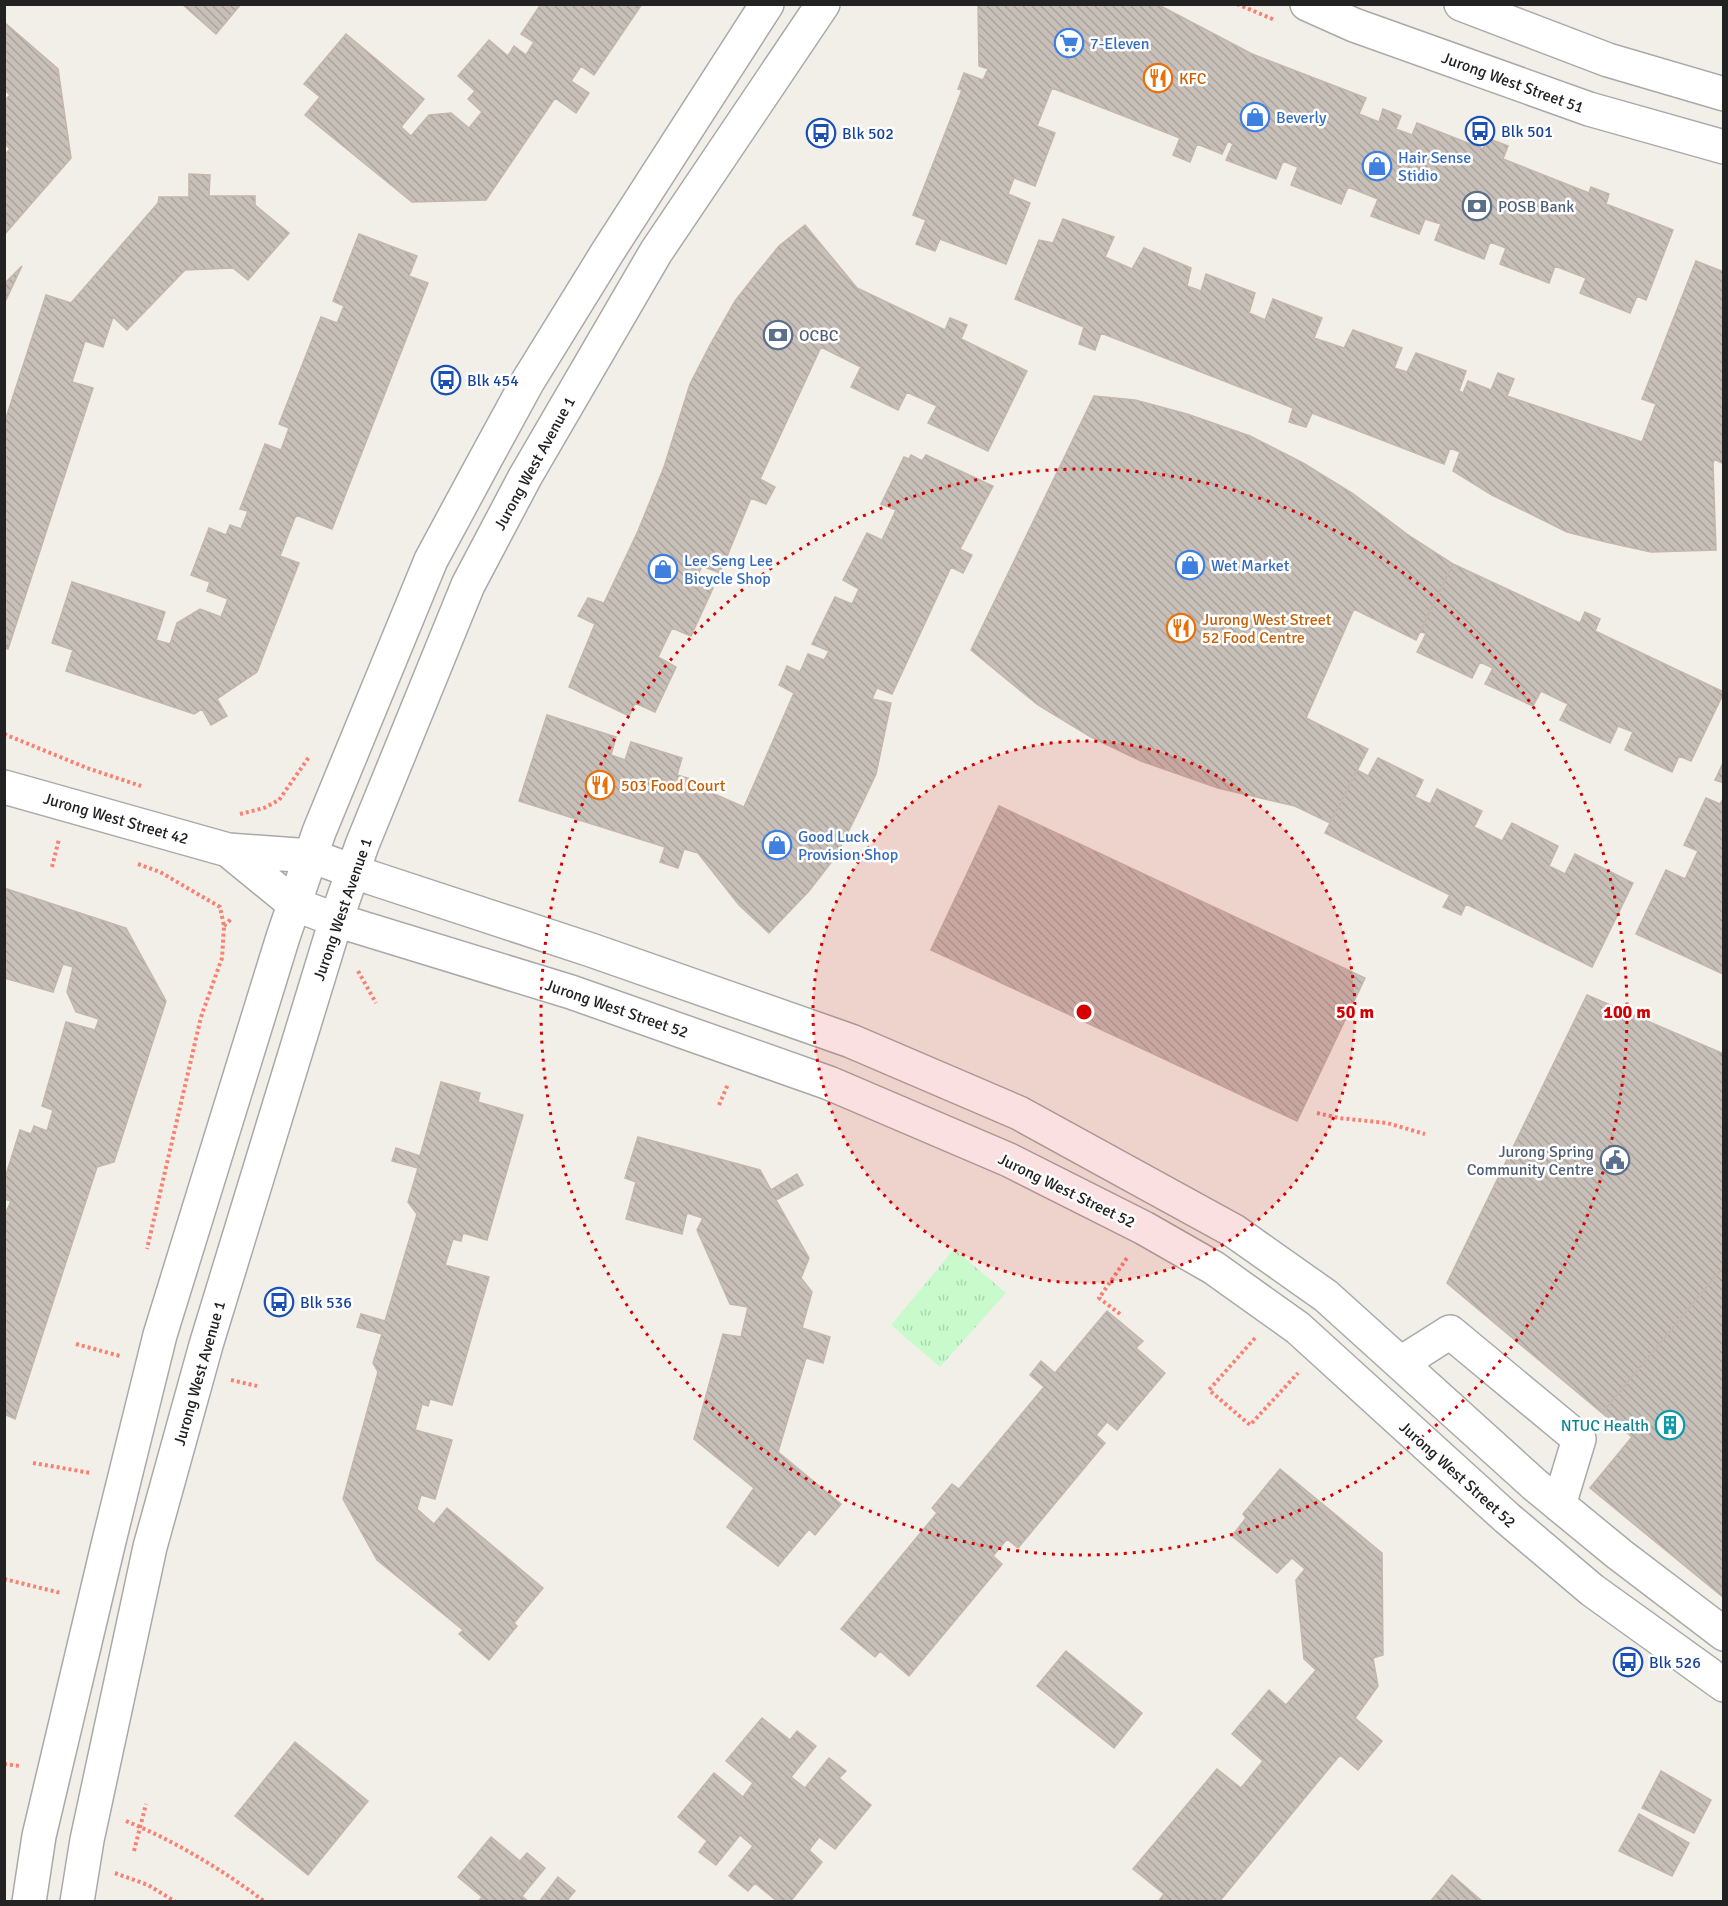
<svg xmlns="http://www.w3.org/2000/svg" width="1728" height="1906" font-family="Signika,sans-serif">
	<defs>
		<pattern id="park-tufts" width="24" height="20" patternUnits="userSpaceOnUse" patternTransform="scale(1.5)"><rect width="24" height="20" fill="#c8facc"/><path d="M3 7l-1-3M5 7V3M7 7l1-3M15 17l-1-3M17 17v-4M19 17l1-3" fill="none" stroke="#acd6af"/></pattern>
		<pattern id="building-back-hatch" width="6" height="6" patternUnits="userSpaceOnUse" patternTransform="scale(1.5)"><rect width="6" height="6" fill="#c7bfb8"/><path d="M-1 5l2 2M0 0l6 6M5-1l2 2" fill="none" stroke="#aba49e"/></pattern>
	</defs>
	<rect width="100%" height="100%" fill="#f2efe9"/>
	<path fill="url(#park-tufts)" d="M954,1249L1006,1293L940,1367L891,1325Z"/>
	<path fill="url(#building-back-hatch)" stroke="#c4b6ab" stroke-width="1.5" d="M182,4H241L216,34Z
		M541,4H642L594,75L581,66L571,81L589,93L576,113L555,98L486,200L412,202L305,115L320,97L304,84L346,34L424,99L401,127L411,136L429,115L451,113L469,128L482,112L468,99L475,91L458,76L489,40L508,56L514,46L526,55L534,42L521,34Z
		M978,4H1157L1252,54L1366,98L1359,114L1379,122L1383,109L1401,116L1396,129L1412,135L1417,123L1483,149L1487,138L1508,146L1503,159L1589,193L1591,187L1609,194L1606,204L1673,230L1646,300L1637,296L1630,313L1580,293L1586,278L1555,266L1549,283L1500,264L1506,248L1490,242L1484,259L1435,240L1441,224L1425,219L1419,234L1371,216L1378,199L1348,187L1341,204L1291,185L1298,167L1295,166L1283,161L1276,179L1226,160L1233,144L1228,141L1222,154L1197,144L1190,162L1173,155L1180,138L1052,88L1037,126L1055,133L1035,186L1014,178L1008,194L1030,203L1006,264L940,239L935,251L916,244L926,220L913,215L962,90L958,89L964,73L983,80L988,69L979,66Z
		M4,22L58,69L71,158L4,235V155L10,149L4,143V101L10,95L4,89Z
		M189,174L210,175L209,196H255V205L289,233L248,280L233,268L185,270L127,330L113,317L103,347L85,341L72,382L93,388L8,649L4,648V424L46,295L71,303L158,203L159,197H189Z
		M1063,219L1114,237L1105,257L1132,269L1144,248L1191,268L1187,286L1201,291L1206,274L1255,293L1249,313L1265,320L1273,299L1322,318L1314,338L1344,348L1353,330L1402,348L1394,368L1407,372L1416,353L1466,371L1459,391L1463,393L1468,381L1491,390L1498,373L1514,379L1507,396L1642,442L1656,404L1642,399L1696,261L1724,272V437L1721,443H1724V464L1714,459L1713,464L1716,550L1651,552L1606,542L1567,532L1492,495L1453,471L1460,452L1450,448L1444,464L1312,413L1306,427L1289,422L1293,408L1101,333L1095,350L1079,344L1084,327L1015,299L1039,240L1053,243Z
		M805,225L857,288L945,330L950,318L967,325L961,339L1027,371L988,451L928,423L937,406L907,392L898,410L851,387L861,367L821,347L760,479L775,487L766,504L751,498L720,573L702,566L696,579L713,588L691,636L672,628L658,657L676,667L655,712L635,703L629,716L569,687L595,624L578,616L588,598L604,603L638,531L664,467L690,384L710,345L735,301L757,273L779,246Z
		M359,234L417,256L409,276L428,283L332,529L296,515L280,556L299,563L257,672L217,699L227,716L211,725L202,709L194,714L66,671L73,650L52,643L72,582L165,612L156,640L170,644L177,623L200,609L221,617L228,599L207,591L210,582L191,575L209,528L226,535L230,525L241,529L248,511L240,509L265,444L281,450L289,428L279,424L321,317L337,323L344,306L333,301Z
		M22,266L4,304V284Z
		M1094,396L1135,400L1187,414L1250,436L1303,463L1352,493L1411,537L1453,564L1416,640L1354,609L1306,718L1368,749L1330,823L1295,806L1218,788L1141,761L1091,737L1038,705L971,650Z
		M911,455L922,461L926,455L993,486L960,549L972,555L963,573L951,567L892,694L877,688L872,699L891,703L876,774L859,810L836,856L809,891L769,933L739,905L698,853L684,849L678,868L660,862L665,847L519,801L547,715L616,737L611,755L625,760L631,742L682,758L677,775L708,784L705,790L744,807L794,693L779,685L787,666L800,672L808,654L824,660L829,651L812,644L835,597L852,604L859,589L843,580L867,533L882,540L896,510L881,504L904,457L909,459Z
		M1453,564L1580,623L1585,612L1600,619L1595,631L1724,692L1691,761L1679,756L1672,772L1625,750L1633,732L1618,726L1610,743L1560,720L1568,704L1541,691L1533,706L1485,684L1493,668L1480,662L1472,678L1417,652L1426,634L1420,631Z
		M1378,758L1423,780L1415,797L1430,804L1437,789L1482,811L1474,827L1502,841L1512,823L1558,846L1549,866L1565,874L1575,854L1633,883L1592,967L1466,904L1461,915L1443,907L1450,895L1325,833L1357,770L1368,776Z
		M1724,761V783L1715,780Z
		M1724,797V974H1723L1636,934L1666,870L1685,879L1698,851L1684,845L1706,798L1720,804Z
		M999,806L1365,978L1297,1121L931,950Z
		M4,888L126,928L166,1001L114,1162L97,1167L15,1419L4,1414V1217L11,1201L4,1199V1181L20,1130L31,1134L34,1126L47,1131L53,1110L42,1106L66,1022L95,1030L99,1019L76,1012L67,992L73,967L63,964L53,992L4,978Z
		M1587,995L1724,1054V1266L1602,1413L1447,1283Z
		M441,1082L480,1093L478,1102L523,1115L487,1240L463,1233L461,1241L453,1239L445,1265L489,1277L452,1405L430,1399L428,1406L422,1404L415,1430L452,1440L435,1499L421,1495L417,1509L434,1524L447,1508L543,1588L514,1623L517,1626L489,1660L459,1634L463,1630L377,1560L343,1499L378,1372L373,1363L382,1334L357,1327L361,1314L385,1321L417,1214L408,1202L418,1168L392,1161L396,1148L420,1156Z
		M638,1137L760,1170L771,1190L797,1174L803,1185L776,1200L809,1258L801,1278L812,1292L802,1328L830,1337L823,1363L806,1358L778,1452L841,1504L815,1535L809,1529L778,1566L727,1527L754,1488L694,1439L723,1334L741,1337L748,1307L730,1304L697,1230L703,1218L687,1213L682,1234L626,1219L636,1182L625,1178Z
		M1724,1266V1598L1590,1488L1632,1437L1602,1413Z
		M1107,1311L1143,1341L1136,1348L1165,1373L1117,1430L1107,1422L1096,1435L1105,1443L1018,1548L1007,1539L993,1556L1002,1564L909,1676L880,1651L875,1657L841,1629L937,1513L932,1508L952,1484L959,1489L1044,1387L1030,1375L1041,1361L1055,1373Z
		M1280,1469L1382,1553L1383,1655L1373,1658L1378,1686L1355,1718L1382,1741L1358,1770L1340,1755L1219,1902H1158L1164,1894L1133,1869L1217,1769L1241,1788L1263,1761L1232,1734L1269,1690L1286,1705L1316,1670L1304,1659L1296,1580L1305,1569L1292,1558L1277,1573L1232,1536L1246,1518L1243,1514Z
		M1066,1651L1142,1713L1114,1748L1037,1686Z
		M762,1718L790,1740L797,1731L816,1746L791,1777L805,1788L829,1758L846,1771L839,1778L871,1805L835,1849L819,1837L809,1850L822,1862L790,1902H778L755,1883L748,1891L729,1876L753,1846L740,1835L716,1865L699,1852L707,1841L678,1817L714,1773L743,1797L753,1783L726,1761Z
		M295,1742L368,1801L308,1875L235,1816Z
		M1661,1771L1711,1800L1694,1833L1642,1808Z
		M1639,1814L1689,1843L1672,1876L1619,1851Z
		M491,1837L520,1861L527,1853L545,1868L522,1896L529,1902H478L482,1897L458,1877Z
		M1452,1875L1483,1902H1430Z
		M558,1877L575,1891L568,1899L571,1902H539Z"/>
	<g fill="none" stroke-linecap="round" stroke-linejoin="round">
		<g stroke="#a9a9a9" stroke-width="36">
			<path id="minor" d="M1307,4L1354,25L1589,109L1724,147
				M1461,4L1608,60L1724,94
				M4,787L228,850L311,856L372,878L591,950L851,1041L1019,1113L1234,1231L1326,1296L1535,1485L1619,1554L1724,1634
				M228,850L294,904L336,920L571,992L829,1083L1009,1160L1144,1228L1214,1268L1298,1328L1507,1518L1592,1590L1724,1685
				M1401,1363L1450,1332L1579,1439L1559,1505
				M29,1902L39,1836L109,1541L160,1335L283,937L319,832L431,560L486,458L528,381L607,253L767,4
				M77,1902L87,1840L150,1547L206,1345L336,920L362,845L468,585L525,477L656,252L823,4"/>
		</g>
		<path stroke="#fa8072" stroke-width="4" stroke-dasharray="3 3" stroke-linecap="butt" d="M1237,4L1275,20
			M4,734L87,768L141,786
			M240,814L264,808L279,800L309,757
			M138,864L160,872L220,907L224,926L222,958L201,1017L147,1249
			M52,867L59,839
			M224,926L232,918
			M358,971L376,1003
			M719,1105L728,1084
			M1317,1113L1339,1118L1387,1123L1425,1134
			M1120,1314L1099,1298L1127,1258
			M1255,1338L1209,1390L1250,1425L1298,1373
			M76,1344L120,1356
			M231,1380L257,1386
			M33,1463L91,1473
			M4,1579L61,1593
			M4,1764L20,1766
			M126,1821C175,1841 223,1870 265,1902
			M134,1851L146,1804
			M115,1873L148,1885L176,1902"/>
		<use href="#minor" stroke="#fff" stroke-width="33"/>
	</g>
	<circle cx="1084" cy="1012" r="271" fill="#d40000" fill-opacity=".12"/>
	<g fill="none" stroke="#d40000" stroke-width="3" stroke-dasharray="3 6">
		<circle cx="1084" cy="1012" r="271"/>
		<circle cx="1084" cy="1012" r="543"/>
	</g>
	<defs>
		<g id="supermarket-ring" transform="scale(1.5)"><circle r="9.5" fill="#fff" stroke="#3f7fe0" stroke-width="1.5"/><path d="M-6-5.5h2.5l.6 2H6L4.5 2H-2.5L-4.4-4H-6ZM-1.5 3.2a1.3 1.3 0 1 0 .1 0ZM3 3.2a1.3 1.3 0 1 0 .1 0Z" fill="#3f7fe0"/></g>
		<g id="restaurant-ring" transform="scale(1.5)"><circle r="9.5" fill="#fff" stroke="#e8710a" stroke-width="1.5"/><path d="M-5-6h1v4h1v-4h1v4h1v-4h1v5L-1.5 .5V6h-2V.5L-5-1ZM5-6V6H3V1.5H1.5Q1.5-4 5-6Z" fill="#e8710a"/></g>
		<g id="shop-ring" transform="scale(1.5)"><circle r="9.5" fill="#fff" stroke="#3f7fe0" stroke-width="1.5"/><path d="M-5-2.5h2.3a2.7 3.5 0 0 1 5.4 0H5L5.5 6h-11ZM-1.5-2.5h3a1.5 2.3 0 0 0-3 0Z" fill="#3f7fe0"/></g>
		<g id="bus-ring" transform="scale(1.5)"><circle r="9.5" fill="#fff" stroke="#1a4fb4" stroke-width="1.5"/><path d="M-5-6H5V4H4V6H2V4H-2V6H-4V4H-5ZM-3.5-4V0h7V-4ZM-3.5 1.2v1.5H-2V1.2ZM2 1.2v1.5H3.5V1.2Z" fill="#1a4fb4"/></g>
		<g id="bank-ring" transform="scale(1.5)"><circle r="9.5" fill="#fff" stroke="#5c6f8a" stroke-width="1.5"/><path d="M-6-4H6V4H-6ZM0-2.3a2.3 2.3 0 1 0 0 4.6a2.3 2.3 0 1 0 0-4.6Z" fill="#5c6f8a"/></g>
		<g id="civic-ring" transform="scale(1.5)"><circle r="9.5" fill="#fff" stroke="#5c6f8a" stroke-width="1.5"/><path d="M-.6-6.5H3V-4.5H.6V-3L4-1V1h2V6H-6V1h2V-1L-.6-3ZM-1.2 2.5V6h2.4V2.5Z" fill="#5c6f8a"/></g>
		<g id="building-ring" transform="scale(1.5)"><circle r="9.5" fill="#fff" stroke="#0f9aa8" stroke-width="1.5"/><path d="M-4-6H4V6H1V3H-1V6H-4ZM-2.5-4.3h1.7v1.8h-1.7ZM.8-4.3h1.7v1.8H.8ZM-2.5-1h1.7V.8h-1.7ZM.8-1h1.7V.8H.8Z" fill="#0f9aa8"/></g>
	</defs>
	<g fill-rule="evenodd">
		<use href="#supermarket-ring" x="1069" y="43"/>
		<use href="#restaurant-ring" x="1158" y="78"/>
		<use href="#shop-ring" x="1255" y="117"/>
		<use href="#bus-ring" x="1480" y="131"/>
		<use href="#bus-ring" x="821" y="133"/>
		<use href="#shop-ring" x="1377" y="166"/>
		<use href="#bank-ring" x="1477" y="206"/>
		<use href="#bank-ring" x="778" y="335"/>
		<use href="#bus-ring" x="446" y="380"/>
		<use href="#shop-ring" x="1190" y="565"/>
		<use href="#shop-ring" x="663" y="569"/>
		<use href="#restaurant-ring" x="1181" y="628"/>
		<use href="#restaurant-ring" x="600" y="785"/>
		<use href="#shop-ring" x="777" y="845"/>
		<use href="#civic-ring" x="1615" y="1160"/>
		<use href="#bus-ring" x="279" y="1302"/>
		<use href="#building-ring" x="1670" y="1425"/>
		<use href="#bus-ring" x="1628" y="1662"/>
	</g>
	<g text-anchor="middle" stroke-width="5" stroke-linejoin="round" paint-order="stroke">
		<g font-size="16" fill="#366cbe" stroke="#fff" text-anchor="start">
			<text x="1090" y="49">7-Eleven</text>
			<text x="1276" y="123">Beverly</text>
			<text x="1398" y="163">Hair Sense<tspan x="1398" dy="18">Stidio</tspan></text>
			<text x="684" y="566">Lee Seng Lee<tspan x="684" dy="18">Bicycle Shop</tspan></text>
			<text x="1211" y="571">Wet Market</text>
			<text x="798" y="842">Good Luck<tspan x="798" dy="18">Provision Shop</tspan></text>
		</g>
		<g font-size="16" fill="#c56008" stroke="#fff" text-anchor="start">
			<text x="1179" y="84">KFC</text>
			<text x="1202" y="625">Jurong West Street<tspan x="1202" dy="18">52 Food Centre</tspan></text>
			<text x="621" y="791">503 Food Court</text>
		</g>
		<g font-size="16" fill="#222" stroke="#fff">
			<text transform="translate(1513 82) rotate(20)" y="6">Jurong West Street 51</text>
			<text transform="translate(534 463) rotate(-61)" y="6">Jurong West Avenue 1</text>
			<text transform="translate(116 818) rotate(16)" y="6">Jurong West Street 42</text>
			<text transform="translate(342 909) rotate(-71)" y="6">Jurong West Avenue 1</text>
			<text transform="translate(617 1008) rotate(19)" y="6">Jurong West Street 52</text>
			<text transform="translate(1067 1190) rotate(26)" y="6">Jurong West Street 52</text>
			<text transform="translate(199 1373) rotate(-74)" y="6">Jurong West Avenue 1</text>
			<text transform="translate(1458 1474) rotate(42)" y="6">Jurong West Street 52</text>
		</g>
		<g font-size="16" fill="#164399" stroke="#fff" text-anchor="start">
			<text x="1501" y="137">Blk 501</text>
			<text x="842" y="139">Blk 502</text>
			<text x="467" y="386">Blk 454</text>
			<text x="300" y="1308">Blk 536</text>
			<text x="1649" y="1668">Blk 526</text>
		</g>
		<g font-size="16" fill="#4e5e75" stroke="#fff" text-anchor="start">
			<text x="1498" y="212">POSB Bank</text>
			<text x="799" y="341">OCBC</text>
			<text x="1594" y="1157" text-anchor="end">Jurong Spring<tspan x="1594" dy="18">Community Centre</tspan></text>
		</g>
		<g font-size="16" fill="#0d838f" stroke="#fff" text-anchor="end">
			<text x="1649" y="1431">NTUC Health</text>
		</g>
	</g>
	<circle cx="1084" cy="1012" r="9" fill="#d40000" stroke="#fff" stroke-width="3"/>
	<g font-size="18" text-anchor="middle" font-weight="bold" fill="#d40000" stroke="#fff" stroke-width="5" stroke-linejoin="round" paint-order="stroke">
		<text x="1355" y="1018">50 m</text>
		<text x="1627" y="1018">100 m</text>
	</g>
	<rect width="1728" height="1906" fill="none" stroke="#222222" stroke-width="12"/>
</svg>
